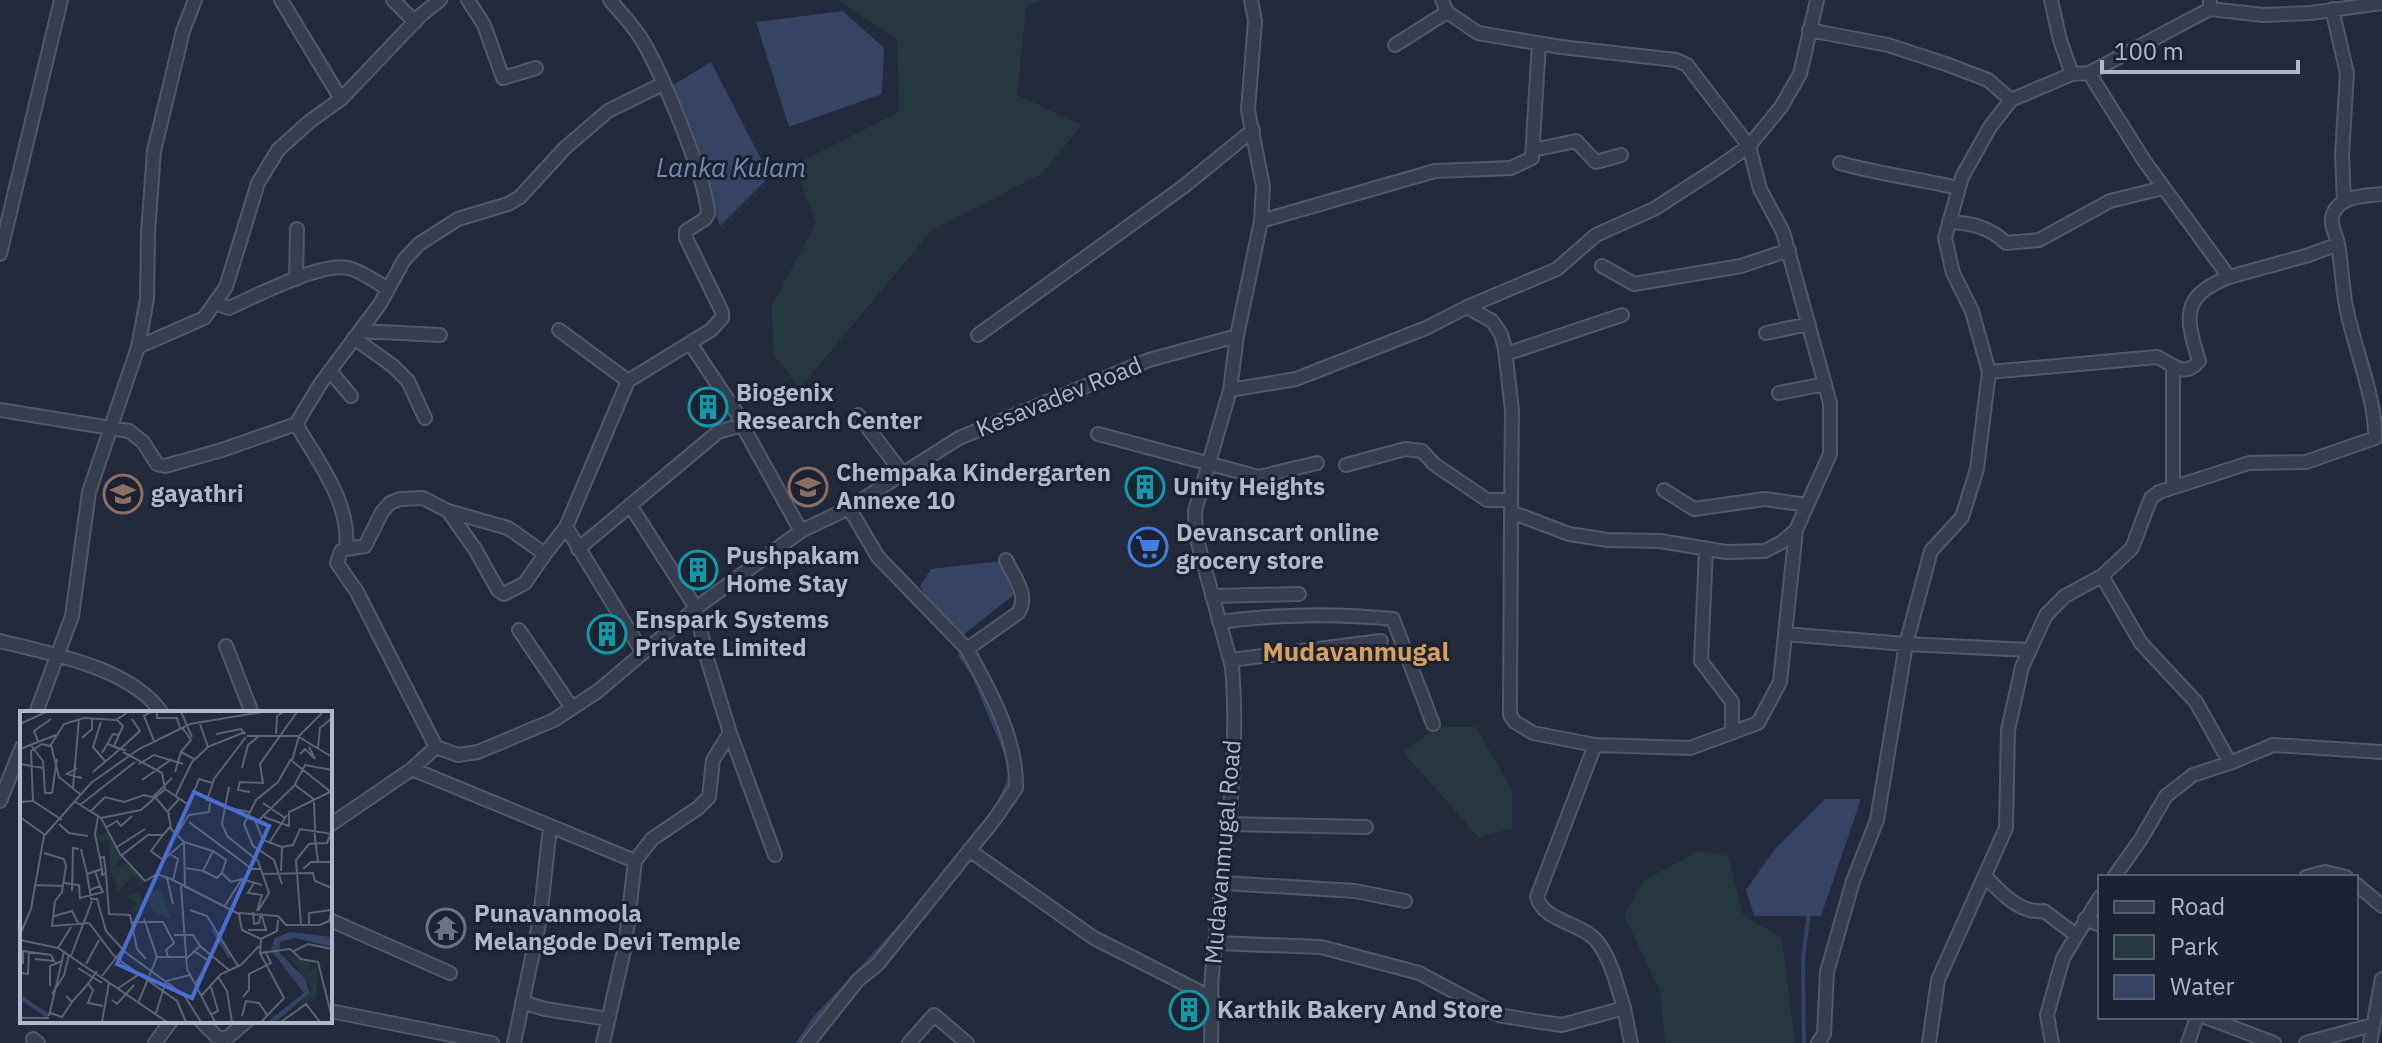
<svg xmlns="http://www.w3.org/2000/svg" width="2382" height="1043" font-family="'IBM Plex Sans',sans-serif">
	<rect width="100%" height="100%" fill="#222a3c"/>
	<path fill="#24383d" d="M837,0H1042L1026,7L1017,95L1082,125L1042,174L932,230L800,388L773,354L772,306L816,222L794,165L899,112L897,39Z
		M1437,727H1476L1512,790V828L1479,838L1403,752Z
		M1698,851L1728,856L1743,915L1782,938L1795,1043H1665L1660,991L1624,915L1643,881Z"/>
	<path fill="#354364" d="M843,11L884,48L882,94L789,127L756,22Z
		M711,62L770,176L720,226L670,87Z
		M1001,561L1016,593L963,635C944,623 931,606 920,586L931,569Z
		M1825,799H1861L1821,916H1754L1746,890L1774,850Z"/>
	<g fill="none" stroke-linecap="round" stroke-linejoin="round">
		<path stroke="#354364" stroke-width="4" d="M960,655L974,676L1008,758
			M999,803L1010,778
			M960,853L987,819
			M856,974L904,922
			M798,1043L814,1019L850,981
			M1804,1043L1803,959L1809,911"/>
		<g stroke="#515867" stroke-width="16">
			<path id="minor" d="M281,0L341,99
				M393,0L415,22
				M468,0L484,25L503,78L536,68
				M1442,0L1447,12L1478,33L1561,47L1676,60L1687,65L1749,146L1760,189L1783,232L1830,403V454L1796,530L1782,542L1765,551L1726,552L1660,541L1608,540L1569,534L1511,512L1512,411L1505,349L1501,334L1492,321L1467,307
				M2051,0L2060,40L2072,74
				M2210,0V9L2263,15L2311,13L2382,3
				M2332,9L2347,73L2342,155L2344,202
				M1809,30L1888,45L1946,64L1988,80L2011,100L2072,74L2089,73L2145,162L2229,277L2309,255L2338,244
				M1395,45L1447,12
				M2089,73L2210,9
				M1533,150L1576,141L1596,162L1621,155
				M1840,163C1879,174 1919,179 1958,188
				M1261,221L1435,171L1511,168L1532,158L1539,43
				M1949,222C1971,223 1990,227 2006,243L2039,240L2110,201L2163,188
				M0,254L61,0
				M1602,266L1634,284L1741,266L1789,250
				M296,279L297,229
				M215,303L229,308C256,296 321,262 348,268C362,271 376,282 388,289
				M559,330L628,381
				M360,331L440,335
				M1766,333L1809,324
				M978,335L1183,187L1253,130
				M354,338L393,366L408,381L425,418
				M690,343L736,412L742,425
				M138,347L204,318L226,287L258,183L278,150L309,122L341,99L421,15L440,0
				M1506,354L1622,315
				M2173,366V487
				M330,371L351,396
				M1989,372L2157,357C2173,364 2184,379 2199,361C2185,316 2181,296 2229,277
				M1230,390L1296,379L1426,328L1467,307L1557,269L1596,235L1654,209L1719,167L1749,146L1781,107L1800,74L1817,0
				M1779,393L1825,384
				M0,410L129,431L143,442L157,464L165,466L222,450L296,424L321,383L380,304L404,260L419,244L458,219L508,204L520,197L565,148L608,111L663,84
				M858,415L903,474
				M296,424C318,462 351,503 346,549L341,551L337,563L357,592L436,747
				M1098,434L1259,477L1317,463
				M1346,465L1405,449L1422,451L1434,464L1487,500H1511
				M1664,490L1694,509L1765,499L1807,505
				M630,505L696,608L706,655L730,733L713,760L709,797L698,808L652,839L635,861
				M849,508L878,557L967,649
				M448,511L475,549L498,590L504,594L525,583L545,554
				M1511,512L1510,715L1515,722L1533,733L1595,745L1690,748L1758,723L1780,682L1796,530
				M566,527L643,653
				M346,549L365,546L382,512L390,503L400,499L423,498L448,511L508,528L545,554L566,527L628,381L711,330L722,318V312L686,238V231L705,219L708,214C707,181 658,62 638,34C630,22 619,11 610,0
				M578,549L718,432L742,425L801,531
				M1706,550L1701,661L1732,702V733
				M2102,576L2141,643L2196,702L2230,763
				M1212,596L1299,594
				M1219,622C1278,614 1334,613 1393,619L1433,724
				M519,630L572,708
				M1785,634L1906,644L2030,650
				M0,641C51,654 130,667 162,713
				M226,646L252,713
				M1230,660L1381,641
				M36,713L72,616L89,492L138,347L147,299L148,233L154,151L183,31L195,0
				M730,733L775,855
				M1595,745L1537,897C1544,923 1584,922 1599,944C1612,962 1617,986 1624,1008
				M412,769L635,861L625,946L603,1043
				M0,801L22,747
				M1230,824L1366,827
				M330,825L412,769L436,747L458,755L478,752L554,720L598,691L696,608L801,531L849,508L959,438L1149,360L1237,336
				M969,850L1094,938L1212,998
				M1985,876C2000,892 2020,914 2044,911L2076,935
				M2114,877L2141,839L2166,796L2193,775L2230,763L2273,745L2382,752
				M2306,877L2325,872L2346,877
				M1223,883L1355,891L1405,901
				M2356,884L2382,906
				M2085,919L2100,925
				M330,920L450,973
				M1216,943L1321,947L1419,973L1498,1015L1534,1021L1562,1025L1624,1008L1631,1043
				M522,1002L545,1009L608,1019
				M330,1011L492,1043
				M2205,1017L2274,1043
				M201,1021L219,1039L228,1037L247,1021
				M33,1039L38,1043
				M155,1043L171,1021
				M514,1043L540,919L550,827
				M808,1043L858,980L877,965L994,820L1016,788C1017,738 990,691 967,649L1018,613C1030,596 1014,577 1006,560
				M909,1043L934,1015L967,1043
				M1211,1043C1212,1021 1210,997 1212,975C1221,872 1241,771 1232,667L1196,536L1195,511L1230,390L1237,336L1261,221L1263,186L1248,110L1255,21L1251,0
				M1818,1043L1824,1034L1827,972L1853,881L1877,820L1906,644L1931,551L1962,517L1977,469L1989,372L1972,311L1953,273L1945,238L1962,177L1990,127L2011,100
				M1929,1043L1938,980L2006,828L2008,730L2022,667L2046,615L2065,596L2102,576L2132,548L2151,498L2159,492L2249,463L2306,462L2375,438C2376,399 2355,350 2347,311C2342,289 2342,266 2338,244C2336,234 2329,224 2333,214C2340,195 2366,196 2382,194
				M2052,1043L2047,1015L2063,958L2100,897
				M2188,1043L2197,1017
				M2306,1043L2372,1025
				M2370,1043L2382,979"/>
		</g>
		<use href="#minor" stroke="#363d4c" stroke-width="12"/>
	</g>
	<defs>
		<g id="building-ring" transform="scale(2)"><circle r="9.5" fill="#1b2231" stroke="#0f9aa8" stroke-width="1.5"/><path d="M-4-6H4V6H1V3H-1V6H-4ZM-2.5-4.3h1.7v1.8h-1.7ZM.8-4.3h1.7v1.8H.8ZM-2.5-1h1.7V.8h-1.7ZM.8-1h1.7V.8H.8Z" fill="#0f9aa8"/></g>
		<g id="school-ring" transform="scale(2)"><circle r="9.5" fill="#1b2231" stroke="#8d6e63" stroke-width="1.5"/><path d="M0-5L7-2L0 1L-7-2ZM-4 1L0 2.5L4 1V4Q0 6-4 4Z" fill="#8d6e63"/></g>
		<g id="supermarket-ring" transform="scale(2)"><circle r="9.5" fill="#1b2231" stroke="#3f7fe0" stroke-width="1.5"/><path d="M-6-5.5h2.5l.6 2H6L4.5 2H-2.5L-4.4-4H-6ZM-1.5 3.2a1.3 1.3 0 1 0 .1 0ZM3 3.2a1.3 1.3 0 1 0 .1 0Z" fill="#3f7fe0"/></g>
		<g id="temple-ring" transform="scale(2)"><circle r="9.5" fill="#1b2231" stroke="#6b7280" stroke-width="1.5"/><path d="M0-6L5-2H3V0L6.5 2.5H4V6H1.5V3h-3V6H-4V2.5H-6.5L-3 0V-2H-5Z" fill="#6b7280"/></g>
	</defs>
	<g fill-rule="evenodd">
		<use href="#building-ring" x="708" y="407"/>
		<use href="#school-ring" x="808" y="487"/>
		<use href="#building-ring" x="1145" y="487"/>
		<use href="#school-ring" x="123" y="494"/>
		<use href="#supermarket-ring" x="1148" y="547"/>
		<use href="#building-ring" x="698" y="570"/>
		<use href="#building-ring" x="607" y="634"/>
		<use href="#temple-ring" x="446" y="928"/>
		<use href="#building-ring" x="1189" y="1010"/>
	</g>
	<g text-anchor="middle" stroke-width="6" stroke-linejoin="round" paint-order="stroke">
		<g font-size="24" font-weight="bold" fill="#b1b8c8" stroke="#1b2231" text-anchor="start">
			<text x="736" y="401">Biogenix<tspan x="736" dy="28">Research Center</tspan></text>
			<text x="836" y="481">Chempaka Kindergarten<tspan x="836" dy="28">Annexe 10</tspan></text>
			<text x="1173" y="495">Unity Heights</text>
			<text x="151" y="502">gayathri</text>
			<text x="1176" y="541">Devanscart online<tspan x="1176" dy="28">grocery store</tspan></text>
			<text x="726" y="564">Pushpakam<tspan x="726" dy="28">Home Stay</tspan></text>
			<text x="635" y="628">Enspark Systems<tspan x="635" dy="28">Private Limited</tspan></text>
			<text x="474" y="922">Punavanmoola<tspan x="474" dy="28">Melangode Devi Temple</tspan></text>
			<text x="1217" y="1018">Karthik Bakery And Store</text>
		</g>
		<g font-size="24" fill="#b1b8c8" stroke="#1b2231">
			<text transform="translate(1059 397) rotate(-22)" y="8">Kesavadev Road</text>
			<text transform="translate(1223 852) rotate(-85)" y="8">Mudavanmugal Road</text>
		</g>
		<g font-size="26" font-style="italic" fill="#778ab2" stroke="#1b2231">
			<text x="731" y="177">Lanka Kulam</text>
		</g>
		<g font-size="26" font-weight="bold" fill="#d89e5c" stroke="#1b2231">
			<text x="1356" y="661">Mudavanmugal</text>
		</g>
	</g>
	<g transform="translate(20 711)">
		<rect width="312" height="312" fill="#222a3c"/>
		<path d="M88,122L102,147L94,157L110,151L123,170L122,176L119,167L112,166L98,181L90,159L89,129L78,130L77,123ZM133,167L130,179H141L151,208L134,201L129,190L120,200L105,201L117,193L105,185L118,181L123,188ZM265,241L290,253L289,260L298,254L296,287L276,299L292,277Z" fill="#24383d"/>
		<path d="M270,221L312,226V236L275,227L260,231L259,241L285,268L290,282L258,309L247,311L284,282L251,239L255,227Z" fill="#354364"/>
		<path fill="none" stroke="#354364" stroke-width="4" d="M193,218L210,246M0,286L28,305"/>
		<path fill="none" stroke="#5b6374" stroke-width="2" d="M130,1L124,5L134,30M137,1V7H157L160,17M161,1L172,26M81,11L73,36L85,50M0,13L26,1M180,13L188,36L225,21M196,23L221,18L225,23M256,23L257,5L263,1M227,25H279L272,50L312,82M279,25L303,1M226,26L194,68L187,89L205,96L202,113L207,125L238,150L249,182L238,200M279,26L312,46M62,27L72,18V7M18,30L14,20L31,8M10,33L23,50L25,82H32M88,33L100,38L120,20L112,8M31,34L39,66L61,84M94,35L103,15L97,9M298,37L300,17L312,7M0,38L36,24M103,41L142,62L145,78M161,41L171,29L162,16M82,42L93,23L99,24M280,43L285,38L295,48L289,36M0,53L24,57M119,53L134,44L163,53M57,57L47,63L62,67M222,57L228,34L239,25M73,61L100,38L106,39M155,61L161,41L174,48M122,69L152,48M275,74L295,89M209,76L205,96L229,101M53,77L59,8M145,78L169,94L179,68L193,72M230,81L218,79L220,71L243,72L240,53L277,1M32,82L37,48M156,84L172,51L188,36M133,86L152,67M159,88L148,100L151,118L164,131L165,177M13,90L11,40L22,33L30,35L44,13L64,7L96,9L108,1M54,90L81,107L100,143L125,170L137,163L151,168L219,203L222,219L241,228L257,220L258,209M0,91L13,90L42,109M294,91L295,119M243,92L265,107M60,94L115,51M70,101L85,86L104,91L124,84L136,87L150,104M0,106L25,124M78,106L75,123L82,158L67,163L71,188H77L86,220L105,241L164,284L181,311M244,106L269,115V101L310,81M81,107L121,99L145,78M169,111L232,158H240M39,113L49,122L68,125M87,116L97,110L101,115L112,105M294,119L298,150M157,123L169,104L189,101L190,92M143,124L131,140L143,149L164,131L193,140L183,160L166,157M249,132L267,104M97,136L125,118M262,136L243,129L236,112L274,75L285,54L312,59M262,136L273,134L280,118L312,123M61,138L67,163M24,142L44,148L46,155L42,181L35,190M150,143L158,148L153,169M102,144L128,124H143L150,116M79,147L84,146L86,162L82,164V158M283,158L291,151H312M183,160L197,167L202,162L206,149L193,140M261,160L262,136M202,162L211,171L222,168M86,163L89,203L110,204L117,238L126,248M243,163L293,162L295,170L312,177M147,167L153,193M44,172L59,174L60,187L83,181L80,175M234,172L228,182L242,184L237,200M262,173L254,149L233,135L224,113L236,89L258,71L271,48M15,174L43,175M161,175L167,258L195,311M70,179L80,175L75,160M52,180L53,137L59,138M35,190L32,215L69,212L95,246L157,290L166,311M204,196L222,168L242,174M170,199L187,205L218,255M233,201L234,213L239,212L241,202M219,202L258,205L266,214H300L309,210L312,199M34,205L52,200L58,212M111,211H143L154,232L146,239L148,246M281,214L276,149L289,133L307,132L312,119M289,214V202L311,199M228,219H246L241,202M0,224L11,198L24,125L71,72L119,38L170,13L242,1M154,224H173L180,235M241,228L240,242L270,238L281,248L298,251L312,307M0,229L38,237L147,311M38,237L51,216M174,240L189,250L176,272M274,240L288,233L312,238M240,242L264,287L241,311M51,245L72,190M137,246H165M166,248L180,235L209,259M3,253V240L31,244L34,250L15,248M66,253L79,229M58,257L82,272M77,260L68,273L73,279L68,292L83,295M2,262L8,263L9,240M82,265L102,239M198,266L207,280L212,311M30,275V255L42,250M191,276L198,300L192,303M97,278L118,264M32,283L44,264L49,244M182,284L201,263L221,254L239,235M223,286L229,279V263L251,252L245,240M92,289L97,293L114,274M119,290L137,246L124,208M52,291L68,273M30,302L42,306L52,291L46,285M136,302L146,270L170,264M29,305L44,241M222,305L226,290L239,292L247,304M0,307H29M82,311L89,272M261,311L286,293L300,311"/>
		<path fill="#496ed3" fill-opacity="0.15" stroke="#496ed3" stroke-width="4" d="M174,81L249,115L172,287L97,253Z"/>
		<rect width="312" height="312" fill="none" stroke="#b1b8c8" stroke-width="4"/>
	</g>
	<rect x="2098" y="875" width="260" height="144" fill="#1b2231" stroke="#575e6d" stroke-width="2"/>
	<rect x="2114" y="901" width="40" height="12" fill="#363d4c" stroke="#575e6d" stroke-width="2"/>
	<text x="2170" y="915" font-size="24" fill="#b1b8c8">Road</text>
	<rect x="2114" y="935" width="40" height="24" fill="#24383d" stroke="#575e6d" stroke-width="2"/>
	<text x="2170" y="955" font-size="24" fill="#b1b8c8">Park</text>
	<rect x="2114" y="975" width="40" height="24" fill="#354364" stroke="#575e6d" stroke-width="2"/>
	<text x="2170" y="995" font-size="24" fill="#b1b8c8">Water</text>
	<path d="M2102 60v12h196v-12" fill="none" stroke="#b1b8c8" stroke-width="4"/>
	<text x="2114" y="60" font-size="24" fill="#b1b8c8" stroke="#1b2231" stroke-width="6" paint-order="stroke">100 m</text>
</svg>
